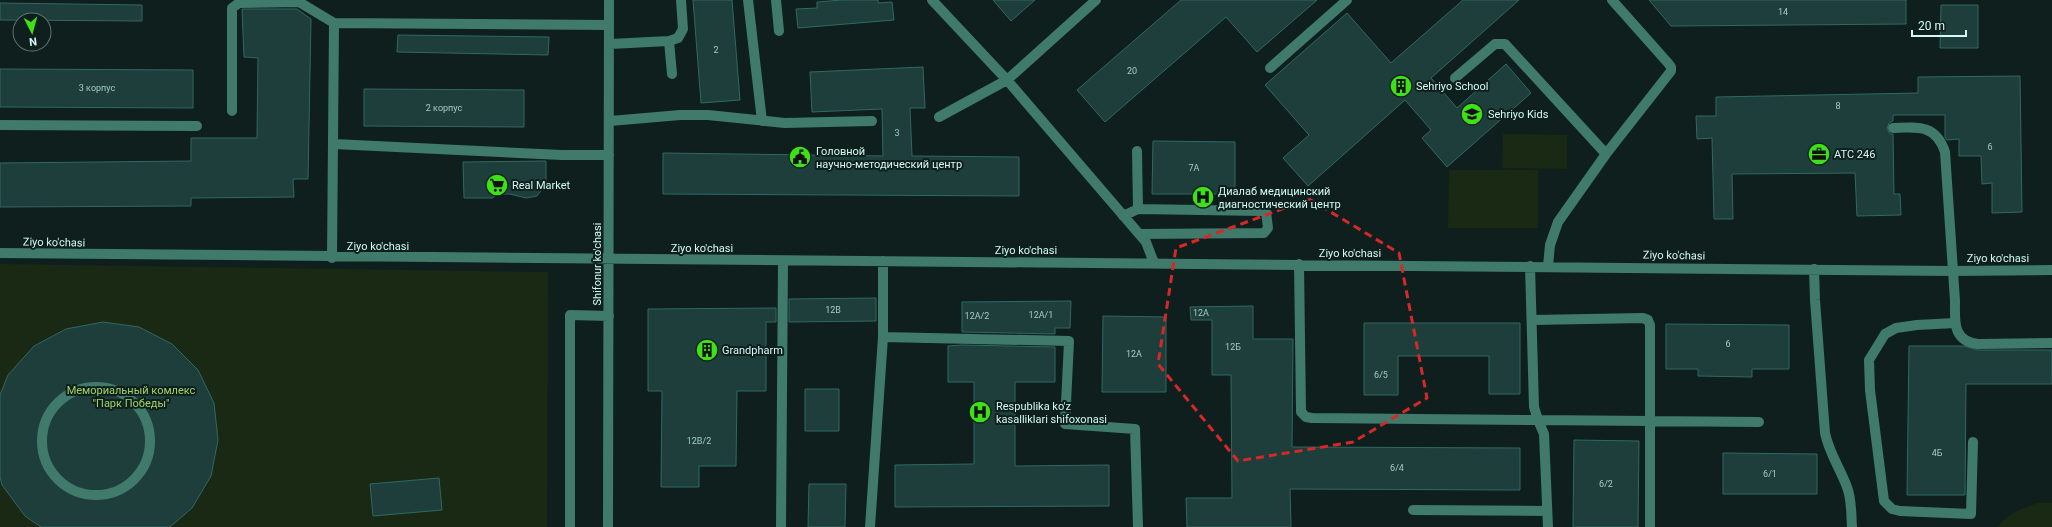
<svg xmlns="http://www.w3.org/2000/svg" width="2052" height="527" font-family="Roboto,sans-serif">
	<rect width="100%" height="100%" fill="#0f1f1d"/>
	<path fill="#1a2913" d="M1503,134L1567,135V169L1502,168Z
		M1449,170H1538V228H1448Z
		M0,264L548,272L547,527H0Z
		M2038,503H2052V527H1998C2008,513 2022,508 2038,503Z"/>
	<path fill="#1d3e3b" stroke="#316863" d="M693,0H732L740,100L701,103Z
		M842,0H878V3L892,2L894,20L798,28L796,9L817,8V2Z
		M993,0H1035L1011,21Z
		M1181,0H1317L1257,52L1226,17L1105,122L1077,90Z
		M1463,0H1519L1431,78L1457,108L1506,64L1531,93L1447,167L1422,138L1431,130L1405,100L1308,186L1283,158L1309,135L1265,85L1347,13L1391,63Z
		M1649,0H1906V24L1671,26Z
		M0,3L142,5V21L0,20Z
		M1941,5H1978V48H1940Z
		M242,9H297L311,19L308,179H293L294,197L191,198V206L0,207V163L191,161V138H257L258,58L244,57Z
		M398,35L549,37L548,55L397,52Z
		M923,67L925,108H910L912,156L1019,157V196L663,194V153L883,156L882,109L812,112L810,72Z
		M0,69L193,70V108L0,107Z
		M2020,76L2022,212L1992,213V183L1982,184L1981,156H1959V139L1947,140L1945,137V115H1893V121L1889,123L1887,129L1890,134H1893L1894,194H1900L1901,215L1857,216L1855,173L1732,174L1733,219H1714L1712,138L1697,139L1696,116H1716V97L1918,93V77Z
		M364,89L524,90V127L364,126Z
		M1153,141L1235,142V194H1152Z
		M546,161V184L537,196L526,198L510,194H497L493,198H464L463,162Z
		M876,298V321L789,322V299Z
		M1071,301L1070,328H1055V334L962,332V302Z
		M1253,306V339H1293L1292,447L1520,448V490L1290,489L1291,527H1187L1186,498H1232L1231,375H1212V320H1191L1190,307Z
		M776,308V322H766V391H737L736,466H699V487H661L662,391H648V309Z
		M1103,316L1166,317V392H1102Z
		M103,322L139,327L172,344L198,370L214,403L218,440L211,476L192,508L170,527H41L25,516L2,485L0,477V395L8,375L34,346L66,329Z
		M1364,323H1520V394H1489V356H1398V395H1364Z
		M1666,324L1789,325V369H1752V377L1698,376V369H1666Z
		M961,345L1055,347V382H1015V466L1109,465V506L895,507V465L974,464V382H948V346Z
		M1909,346H1964L1978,350H2052V384H1966L1965,495H1907Z
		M805,389H839V431H805Z
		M1574,440L1639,441L1638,527H1573Z
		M1723,453L1817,454V494H1723Z
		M439,478L442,510L373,516L370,484Z
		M809,484H846L845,527H808Z"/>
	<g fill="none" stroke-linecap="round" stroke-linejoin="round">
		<path stroke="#3f7a6a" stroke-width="10" d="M748,0L762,121
			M776,0L779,31
			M932,0L1007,80L1146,242L1154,263
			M669,41L672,74
			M610,44L669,41L678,38L683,29L681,0
			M1270,68L1347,0
			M1455,78L1495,44H1505L1606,154
			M232,111V8L239,3L299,2L334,23L609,25
			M939,117L1007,80L1096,0
			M610,121L680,115H708L785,123L872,121
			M0,125L197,126
			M1893,128C1917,127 1936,124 1945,152L1955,301C1955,321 1952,341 1978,344L2052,343
			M334,144L562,155H609
			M1137,151L1138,209
			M1123,216L1138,209L1262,211L1266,212L1268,228L1264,233L1139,234
			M0,253L1953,271L2052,270
			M332,258L334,23
			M1299,264L1301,412L1306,417L1312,418L1538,420L1544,434L1548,527
			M1530,266L1534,407L1538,420L1759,422
			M1548,266L1550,245L1558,222L1606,154L1671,71V67L1668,63L1612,0
			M1814,269L1815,300L1825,433C1829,453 1840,468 1847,487C1852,500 1851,514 1852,527
			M1532,320L1643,318L1648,320L1650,325V527
			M1955,323L1917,325L1896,328L1885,334L1869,360L1870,390L1884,501L1892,509L1900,511L1971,514L1973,442
			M883,337L1069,341L1065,424L1135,429L1138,527
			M42 441a54 54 0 1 1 108 0a54 54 0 1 1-108 0Z
			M1413,510L1547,511
			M570,527V315L609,316
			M608,527L609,0
			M781,527L783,261
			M870,527L883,337V261"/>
	</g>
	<path fill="none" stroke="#d62828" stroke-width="3" stroke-dasharray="8 5" stroke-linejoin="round" d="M1309,199L1399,253L1427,398L1353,442L1238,461L1158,364L1176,248Z"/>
	<defs>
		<g id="building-disc" transform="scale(1.15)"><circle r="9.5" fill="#3ee117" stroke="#0f1f1d"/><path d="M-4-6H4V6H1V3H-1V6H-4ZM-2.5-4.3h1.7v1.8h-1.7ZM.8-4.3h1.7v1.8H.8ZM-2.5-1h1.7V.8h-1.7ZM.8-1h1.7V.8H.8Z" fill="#111"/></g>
		<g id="school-disc" transform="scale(1.15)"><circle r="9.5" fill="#3ee117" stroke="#0f1f1d"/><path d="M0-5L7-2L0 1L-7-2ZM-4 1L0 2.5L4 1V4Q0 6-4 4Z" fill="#111"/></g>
		<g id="office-disc" transform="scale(1.15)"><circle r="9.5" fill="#3ee117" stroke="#0f1f1d"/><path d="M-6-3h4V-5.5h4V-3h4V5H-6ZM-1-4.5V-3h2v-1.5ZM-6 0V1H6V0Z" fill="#111"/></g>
		<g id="civic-disc" transform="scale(1.15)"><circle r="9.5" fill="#3ee117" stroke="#0f1f1d"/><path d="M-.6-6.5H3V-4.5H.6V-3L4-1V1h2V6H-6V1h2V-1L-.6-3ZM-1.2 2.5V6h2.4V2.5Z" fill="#111"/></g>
		<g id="supermarket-disc" transform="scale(1.15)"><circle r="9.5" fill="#3ee117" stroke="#0f1f1d"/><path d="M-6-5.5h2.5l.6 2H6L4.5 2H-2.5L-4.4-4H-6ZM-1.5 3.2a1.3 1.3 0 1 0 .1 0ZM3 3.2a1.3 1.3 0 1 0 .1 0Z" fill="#111"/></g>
		<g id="hospital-disc" transform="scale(1.15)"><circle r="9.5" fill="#3ee117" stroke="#0f1f1d"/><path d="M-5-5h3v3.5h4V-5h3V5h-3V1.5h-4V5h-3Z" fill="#111"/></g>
	</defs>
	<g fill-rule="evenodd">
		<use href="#building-disc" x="1401" y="86"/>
		<use href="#school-disc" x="1472" y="114"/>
		<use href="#office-disc" x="1819" y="154"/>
		<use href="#civic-disc" x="800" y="157"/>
		<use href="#supermarket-disc" x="497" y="185"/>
		<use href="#hospital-disc" x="1203" y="197"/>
		<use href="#building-disc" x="707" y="350"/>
		<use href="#hospital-disc" x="980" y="412"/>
	</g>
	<g text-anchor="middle" stroke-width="4" stroke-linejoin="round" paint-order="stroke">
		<g font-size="9" fill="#a5cbc5">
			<text x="1783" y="15">14</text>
			<text x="716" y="53">2</text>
			<text x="1132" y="74">20</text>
			<text x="97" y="91">3 корпус</text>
			<text x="1838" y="109">8</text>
			<text x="444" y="111">2 корпус</text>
			<text x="897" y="136">3</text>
			<text x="1990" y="150">6</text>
			<text x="1194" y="171">7A</text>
			<text x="833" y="313">12В</text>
			<text x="1201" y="316">12A</text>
			<text x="1041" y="318">12A/1</text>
			<text x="977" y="319">12A/2</text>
			<text x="1728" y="347">6</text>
			<text x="1233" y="350">12Б</text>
			<text x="1134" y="357">12A</text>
			<text x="1381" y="378">6/5</text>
			<text x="699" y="444">12В/2</text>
			<text x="1937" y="456">4Б</text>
			<text x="1397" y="471">6/4</text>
			<text x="1770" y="477">6/1</text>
			<text x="1606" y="487">6/2</text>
		</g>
		<g font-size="11" fill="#d2faf3" stroke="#0f1f1d" text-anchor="start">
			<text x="1416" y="90">Sehriyo School</text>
			<text x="1488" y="118">Sehriyo Kids</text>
			<text x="816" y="155">Головной<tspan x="816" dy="13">научно-методический центр</tspan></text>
			<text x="1834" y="158">АТС 246</text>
			<text x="512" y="189">Real Market</text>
			<text x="1218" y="195">Диалаб медицинский<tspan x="1218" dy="13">диагностический центр</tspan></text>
			<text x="722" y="354">Grandpharm</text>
			<text x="996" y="410">Respublika ko'z<tspan x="996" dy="13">kasalliklari shifoxonasi</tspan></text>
		</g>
		<g font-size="11" fill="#d2faf3" stroke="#0f1f1d">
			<text transform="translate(54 242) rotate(1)" y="4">Ziyo ko'chasi</text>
			<text x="378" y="250">Ziyo ko'chasi</text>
			<text x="702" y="252">Ziyo ko'chasi</text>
			<text x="1026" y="254">Ziyo ko'chasi</text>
			<text x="1350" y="257">Ziyo ko'chasi</text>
			<text transform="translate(1674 255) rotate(1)" y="4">Ziyo ko'chasi</text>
			<text x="1998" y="262">Ziyo ko'chasi</text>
			<text transform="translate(597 264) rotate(-90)" y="4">Shifonur ko'chasi</text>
		</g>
		<g font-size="11" fill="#a1d365" stroke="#0f1f1d">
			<text x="131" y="394">Мемориальный комлекс<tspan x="131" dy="13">"Парк Победы"</tspan></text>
		</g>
	</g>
	<g transform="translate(32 32) rotate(174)"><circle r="19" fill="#0f1f1d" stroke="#5d7773"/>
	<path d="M0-3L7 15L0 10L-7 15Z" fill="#3ee117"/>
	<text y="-6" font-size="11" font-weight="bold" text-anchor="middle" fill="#d2faf3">N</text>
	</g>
	<path d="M1912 30v6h54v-6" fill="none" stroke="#d2faf3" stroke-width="2"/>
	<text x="1918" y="30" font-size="12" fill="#d2faf3" stroke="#0f1f1d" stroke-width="3" paint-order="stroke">20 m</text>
</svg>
